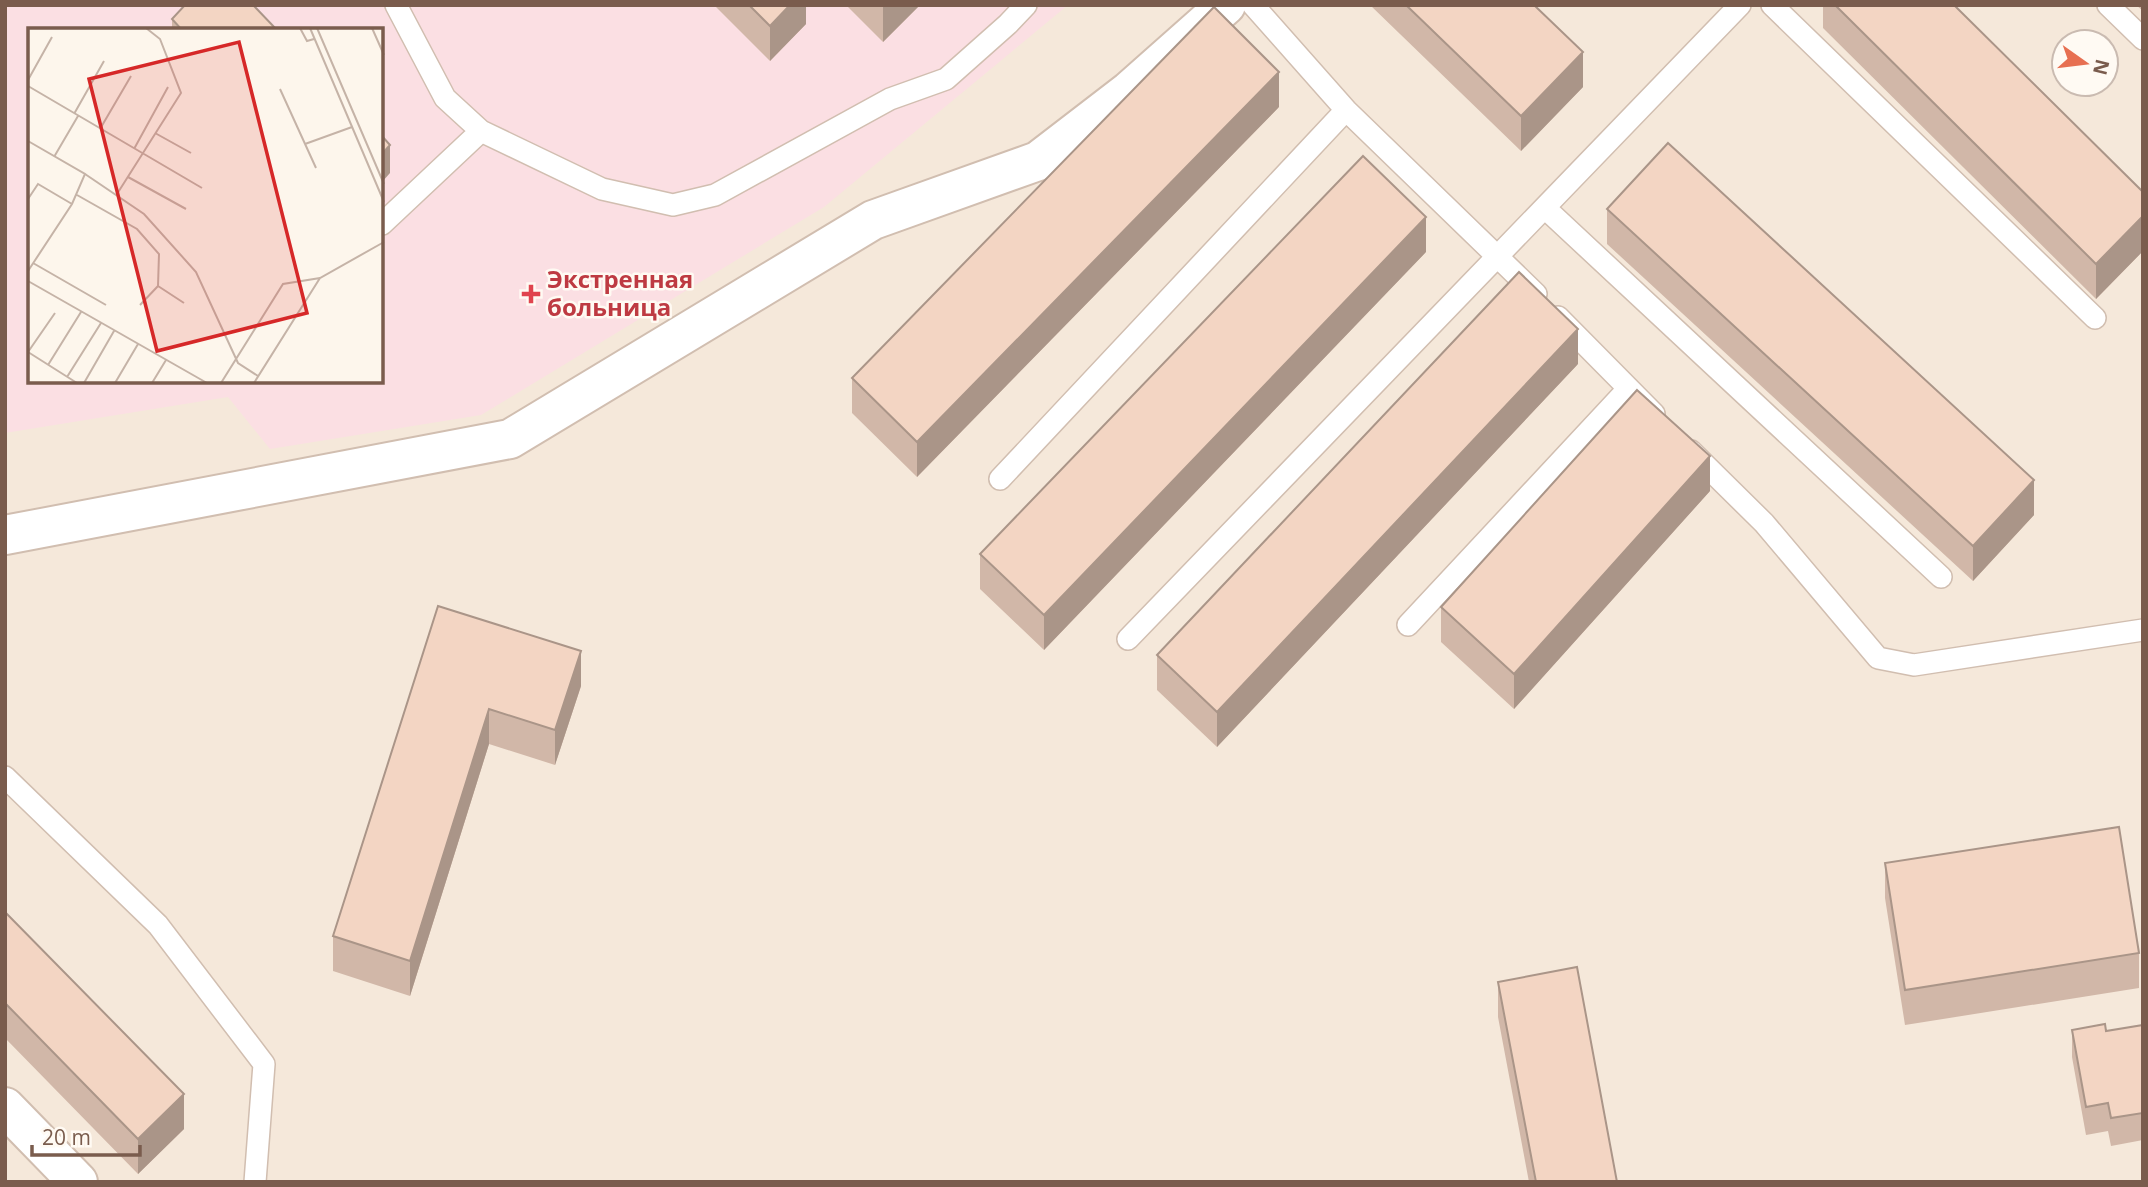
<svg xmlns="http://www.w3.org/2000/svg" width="2148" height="1187" font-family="'Open Sans',sans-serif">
	<rect width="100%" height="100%" fill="#fdf6ec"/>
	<path fill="#f5e8da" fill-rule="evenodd" d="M5,5H2143V1182H5ZM30,30H382V382H30ZM2064,42H2106V84H2064Z"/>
	<path fill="#fbdfe3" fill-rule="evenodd" d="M5,5H1068L824,207L481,415L270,449L228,397L5,433ZM30,30H382V382H30Z"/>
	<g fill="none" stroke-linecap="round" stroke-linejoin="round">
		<g stroke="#d1beb0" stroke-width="24">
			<path id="service" d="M396,5L445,98L481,131L602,189L673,205L715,195L890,99L946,79L1008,24L1026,5
				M1253,5L1346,110L1536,294
				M1772,5L2095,318
				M2108,5L2143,39
				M1545,208L1941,577
				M382,224L481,131
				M1558,317L1654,414
				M1691,451L1764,523L1878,658L1914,665L2143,630
				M1000,479L1346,110
				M1408,625L1628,389
				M1128,639L1740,5
				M5,777L158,925L264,1064L255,1182"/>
		</g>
		<g stroke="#d1beb0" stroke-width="42">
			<path id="tertiary" d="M5,535L510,439L873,220L1038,161L1129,91L1226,5
				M5,1107L78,1182"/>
		</g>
		<use href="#service" stroke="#fff" stroke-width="21"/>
		<use href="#tertiary" stroke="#fff" stroke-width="38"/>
	</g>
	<path fill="#d1b7a8" d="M714,5H806V24L770,61Z
		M846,5H920L883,42Z
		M1370,5H1534L1583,87L1521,151Z
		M1823,5H1954L2143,192V251L2096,299L1823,28Z
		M2136,5H2143V11Z
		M172,19L277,30H172Z
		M1279,107L917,477L852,413V378Z
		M1607,209L2034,515L1973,581L1607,244Z
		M1426,252L1044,650L980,589V554Z
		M1578,364L1217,747L1157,690V655Z
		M1710,491L1514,709L1441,642V607Z
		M438,606L581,686L555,765L489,744L410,996L333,971V936Z
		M1885,863L2139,953V988L1905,1025L1885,898Z
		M5,912L184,1129L138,1174L5,1038Z
		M1498,982L1617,1182H1529L1498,1017Z
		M2143,1025V1140L2111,1146L2108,1131L2086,1135L2072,1057V1030L2106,1031Z"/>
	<path fill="#aa9588" d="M790,5H806V24L770,61V26Z
		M885,5H920L883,42V7Z
		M1583,52V87L1521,151V116Z
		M1279,72V107L917,477V442Z
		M390,145V173L382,182V154Z
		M2143,216V251L2096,299V264Z
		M1426,217V252L1044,650V615Z
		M1578,329V364L1217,747V712Z
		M1710,456V491L1514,709V674Z
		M2034,480V515L1973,581V546Z
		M581,651V686L555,765V730Z
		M489,709V744L410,996V961Z
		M184,1094V1129L138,1174V1139Z"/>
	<path fill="#f3d5c3" stroke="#aa9588" stroke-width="2" d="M185,5H253L277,30H182L172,19Z
		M749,5H790L770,26Z
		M1406,5H1534L1583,52L1521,116Z
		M1835,5H1954L2143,192V216L2096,264Z
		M1214,7L1279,72L917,442L852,378Z
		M382,136L390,145L382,154Z
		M1668,143L2034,480L1973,546L1607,209Z
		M1363,156L1426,217L1044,615L980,554Z
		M1519,272L1578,329L1217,712L1157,655Z
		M1637,390L1710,456L1514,674L1441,607Z
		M438,606L581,651L555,730L489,709L410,961L333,936Z
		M2119,827L2139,953L1905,990L1885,863Z
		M5,912L184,1094L138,1139L5,1003Z
		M1577,967L1617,1182H1536L1498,982Z
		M2105,1024L2106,1031L2143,1025V1113L2111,1118L2108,1103L2086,1107L2072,1030Z"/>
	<path fill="#e0444e" stroke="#fffaf3" stroke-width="2.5" d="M527.5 283.5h7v7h7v7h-7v7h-7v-7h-7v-7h7z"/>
	<g text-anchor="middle" stroke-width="5" stroke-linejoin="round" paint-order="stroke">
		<g font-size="24" font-weight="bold" fill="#be3a42" stroke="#fffaf3" text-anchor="start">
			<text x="547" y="288">Экстренная<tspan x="547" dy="28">больница</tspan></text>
		</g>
	</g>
	<g transform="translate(28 28)">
		<rect width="355" height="355" fill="#fdf6ec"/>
		<path fill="none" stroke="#c5b3a7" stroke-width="2" d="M272,0L279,13L286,11M282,0L356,174M289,0L356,156M344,0L356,27M0,52L24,9M0,58L174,160M252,61L288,140M46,86L76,33M72,101L103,48M127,105L163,125M0,113L57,146L44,176L0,243M277,116L324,99M106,121L140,59M26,129L50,88M57,146L116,186L168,244L210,335L230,348M100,149L158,181M89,166L153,65L132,11L118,0M49,167L109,201L131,226L130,258L112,277M0,171L10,156L44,176M5,235L78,277M0,253L179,355M130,258L156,275M0,324L49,355M0,324L27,285M20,337L53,284M39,349L73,295M56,355L86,303M87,355L110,316M124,355L138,332M193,355L255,256L292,250L356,214M226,355L292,250"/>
		<path fill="#d62828" fill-opacity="0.15" stroke="#d62828" stroke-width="3.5" d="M211,14L279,285L129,323L61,51Z"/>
		<rect width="355" height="355" fill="none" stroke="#7a5c4d" stroke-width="3.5"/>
	</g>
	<rect width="2148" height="1187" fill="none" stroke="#7a5c4d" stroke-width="14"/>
	<g transform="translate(2085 63) rotate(104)"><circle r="33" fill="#fffaf3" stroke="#cabbb1" stroke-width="2"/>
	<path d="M0-5L12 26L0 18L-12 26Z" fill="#e76f51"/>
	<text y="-10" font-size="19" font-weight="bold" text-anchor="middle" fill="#7a5c4d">N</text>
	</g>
	<path d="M32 1145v10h108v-10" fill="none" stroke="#7a5c4d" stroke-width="3.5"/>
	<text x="42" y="1145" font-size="21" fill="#7a5c4d" stroke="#fffaf3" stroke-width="5" paint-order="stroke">20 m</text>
</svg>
